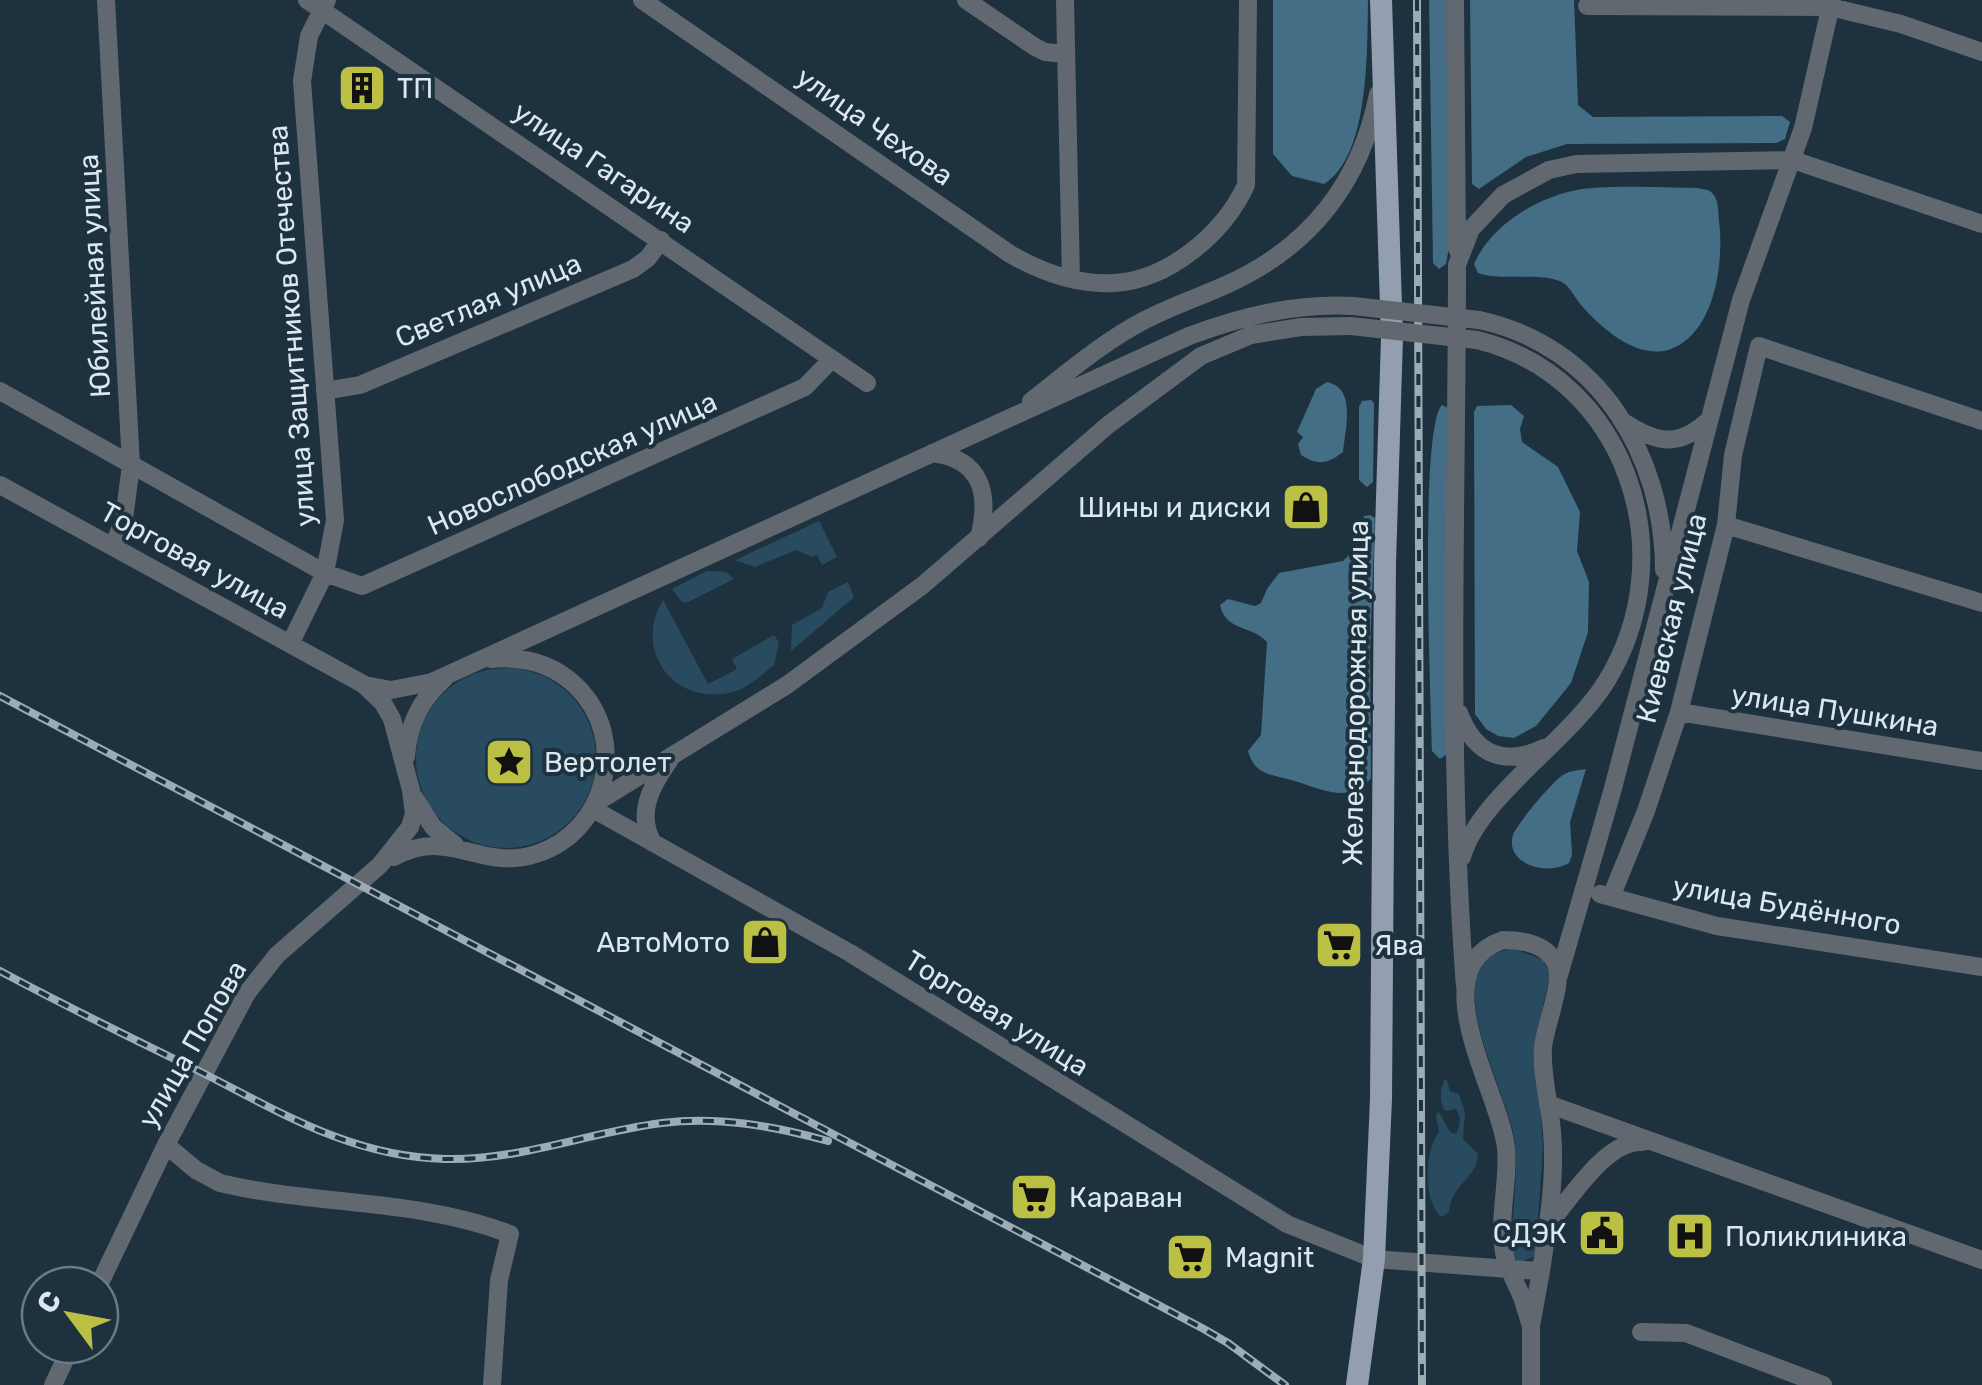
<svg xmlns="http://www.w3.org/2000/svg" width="1982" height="1385" font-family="Rubik,sans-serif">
	<rect width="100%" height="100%" fill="#1d323e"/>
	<path fill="#284b5f" d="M819,521L837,557L822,565L817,555L812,557L796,550L755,567L735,560Z
		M707,571L726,572L734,579L686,603L681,601L672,589Z
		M848,582L854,597L791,651L792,625L822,608L828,592Z
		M663,600L708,684L737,669L732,659L774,635L779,642L774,665C760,676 746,690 728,693C672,704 633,649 663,600Z
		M416 758a90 90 0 1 1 180 0a90 90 0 1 1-180 0Z
		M1515,949L1543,960L1550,973L1536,1041L1543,1147L1536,1250L1533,1257L1521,1262L1513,1259L1511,1251C1512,1216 1518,1178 1515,1143C1512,1098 1426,956 1515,949Z
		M1446,1078L1450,1091L1459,1094L1465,1113L1463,1139L1478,1154C1477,1179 1451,1184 1449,1212L1441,1217C1423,1202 1424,1150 1439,1132L1436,1115L1439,1112L1450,1132L1455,1134C1461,1129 1461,1115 1456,1109L1445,1111C1439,1102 1440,1086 1446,1078Z"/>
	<path fill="#436e86" d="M1273,0H1368C1367,48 1370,156 1324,184L1292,176L1273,154Z
		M1429,0H1446L1449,247L1446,264L1439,269L1433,263Z
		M1470,0H1574L1578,105L1593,117L1782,116L1790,122L1785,139L1776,143L1567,144L1526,157L1479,189L1472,184Z
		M1697,188C1702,189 1708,189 1711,192C1719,198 1718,212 1719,221C1724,260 1716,332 1671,349C1638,361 1601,328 1581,305C1576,299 1572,291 1567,286C1552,270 1501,282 1478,273L1474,264C1490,227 1533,200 1572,191C1603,184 1663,188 1697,188Z
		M1327,382C1357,388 1345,429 1343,452C1327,464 1319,466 1301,455L1298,444L1303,437L1297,432L1316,389Z
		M1371,400L1374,403L1373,482L1367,487L1359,480V407L1362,401Z
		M1442,405L1450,409L1447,754L1440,759L1432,751C1431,702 1419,428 1442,405Z
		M1511,405L1524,416L1520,429L1522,442L1558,467L1580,512L1577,551L1589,582L1588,632L1571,683L1536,726L1514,738L1498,736L1486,729L1475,714L1474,412L1477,406Z
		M1370,515L1375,518L1370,651L1371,778C1352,804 1323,790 1298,782C1276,774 1255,778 1248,751L1261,735L1267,642C1252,625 1226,632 1220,605L1228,599L1255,606L1261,603L1267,589L1279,573L1343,561L1358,546L1364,516Z
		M1586,769L1570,822L1572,855L1569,863C1549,876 1504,865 1513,835C1516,825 1553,781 1563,775C1569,771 1579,770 1586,769Z"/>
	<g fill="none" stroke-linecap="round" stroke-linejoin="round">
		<path stroke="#626870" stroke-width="18" d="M106,0L131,465L124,519L113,547
			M307,0L867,383
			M642,0L1010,254C1041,272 1076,285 1114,283C1169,280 1224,233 1246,185L1248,0
			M966,0L1035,47L1045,52L1066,54
			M1065,0L1071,279
			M1455,0L1457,249
			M1587,6L1830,7L1901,24L1982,52
			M1479,320C1597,345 1664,454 1664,570
			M0,391L325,573L362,586L805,387L832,359
			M325,391L360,385L633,269L648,258L661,240
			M1031,401C1067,373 1103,342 1143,321C1171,306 1200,297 1228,284C1310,247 1361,182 1378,94
			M1627,424C1660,445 1681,446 1710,419
			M932,453C983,459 990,495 979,538
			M0,485L363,684L383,703L392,719L411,790L414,814L410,827L380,865L277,955L247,993L166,1145L99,1285
			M1726,525L1982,603
			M290,644L325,573L335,520L302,81L309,36L327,0
			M365,685L391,690L432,682L1189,336C1243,316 1295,303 1353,306
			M1679,712L1982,761
			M1459,713C1475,755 1504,767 1544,748
			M406,757C408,725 420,700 444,679
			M414,797L433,827L455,845
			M597,802L787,685L923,585L1108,425L1201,356L1251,335L1301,327L1351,326
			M593,809L850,953L1287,1224L1374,1259L1509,1269L1522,1297L1531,1326
			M653,843C636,814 651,786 669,761
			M394,857C449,826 480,872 536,854C607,832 630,738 576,686C552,663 522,656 491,659
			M1462,857C1479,797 1570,740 1606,682C1685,554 1627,377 1477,340
			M1600,894L1717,926L1982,967
			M1611,897L1646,811L1679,712L1726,525L1733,455L1759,346L1982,421
			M1503,940C1522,940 1547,944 1556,964C1564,982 1545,1026 1543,1047C1541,1076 1550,1103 1552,1132C1556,1177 1548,1226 1541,1271L1509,1269C1493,1231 1510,1187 1506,1148C1501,1094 1419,969 1503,940Z
			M1559,975L1612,792L1741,300L1803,128L1832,0
			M1465,987C1447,748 1457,505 1457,265L1471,229L1503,195L1549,170L1576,164L1793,160L1982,224
			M1548,1104L1982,1260
			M166,1145L196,1170L220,1183C316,1206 417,1198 510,1234L499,1280L492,1385
			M1548,1225C1570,1199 1606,1140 1642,1142
			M1641,1332L1686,1333L1823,1385
			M53,1385L72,1345
			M1531,1385V1326L1541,1271"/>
		<path stroke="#939fb1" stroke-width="22" d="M1357,1385L1374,1259L1381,1099L1385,563L1392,337L1381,0"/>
		<g stroke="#9cacb5" stroke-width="8">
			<path id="rail" d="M1417,0L1422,1385
				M0,696L1202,1328L1228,1343L1285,1385
				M0,971C65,1006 131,1038 197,1070C278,1111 351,1157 445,1159C519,1161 589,1132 662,1123C718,1116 774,1126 828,1141"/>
		</g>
		<use href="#rail" stroke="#1d323e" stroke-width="4" stroke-dasharray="11" stroke-linecap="butt"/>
		<path stroke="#626870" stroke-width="18" d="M1353,306L1479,320
			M1351,326L1477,340"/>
	</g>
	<defs>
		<g id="building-square" transform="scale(2.5)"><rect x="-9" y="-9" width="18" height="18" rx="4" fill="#bbc045" stroke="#1d323e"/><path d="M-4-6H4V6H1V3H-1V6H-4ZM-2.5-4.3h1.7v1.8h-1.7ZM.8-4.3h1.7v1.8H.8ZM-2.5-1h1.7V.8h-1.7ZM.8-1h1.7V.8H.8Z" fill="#111"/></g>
		<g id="shop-square" transform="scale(2.5)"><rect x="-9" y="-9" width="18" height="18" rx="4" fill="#bbc045" stroke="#1d323e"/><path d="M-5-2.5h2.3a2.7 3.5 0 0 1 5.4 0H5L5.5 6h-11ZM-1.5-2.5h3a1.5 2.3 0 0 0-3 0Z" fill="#111"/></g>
		<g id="sight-square" transform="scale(2.5)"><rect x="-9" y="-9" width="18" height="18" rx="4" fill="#bbc045" stroke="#1d323e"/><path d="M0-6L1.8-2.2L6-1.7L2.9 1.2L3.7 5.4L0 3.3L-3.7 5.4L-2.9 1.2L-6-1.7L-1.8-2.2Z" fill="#111"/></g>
		<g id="supermarket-square" transform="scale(2.5)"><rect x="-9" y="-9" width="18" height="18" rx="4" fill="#bbc045" stroke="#1d323e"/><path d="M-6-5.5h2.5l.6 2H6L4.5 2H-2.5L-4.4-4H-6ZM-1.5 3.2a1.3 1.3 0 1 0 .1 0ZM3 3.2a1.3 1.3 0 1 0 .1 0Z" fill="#111"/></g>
		<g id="civic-square" transform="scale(2.5)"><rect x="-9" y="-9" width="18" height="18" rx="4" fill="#bbc045" stroke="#1d323e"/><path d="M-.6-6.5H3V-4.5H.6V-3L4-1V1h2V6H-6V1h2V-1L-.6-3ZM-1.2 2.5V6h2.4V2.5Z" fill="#111"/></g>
		<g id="hospital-square" transform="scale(2.5)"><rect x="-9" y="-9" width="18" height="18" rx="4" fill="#bbc045" stroke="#1d323e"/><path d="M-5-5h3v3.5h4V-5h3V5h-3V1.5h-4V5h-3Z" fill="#111"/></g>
	</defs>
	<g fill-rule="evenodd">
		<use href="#building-square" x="362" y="88"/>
		<use href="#shop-square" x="1306" y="507"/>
		<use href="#sight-square" x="509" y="762"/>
		<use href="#shop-square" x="765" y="942"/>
		<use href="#supermarket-square" x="1339" y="945"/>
		<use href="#supermarket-square" x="1034" y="1197"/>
		<use href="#civic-square" x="1602" y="1233"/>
		<use href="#hospital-square" x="1690" y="1236"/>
		<use href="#supermarket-square" x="1190" y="1257"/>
	</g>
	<g text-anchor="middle" stroke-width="8" stroke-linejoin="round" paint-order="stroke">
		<g font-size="28" fill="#dbe8f0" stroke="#1d323e" text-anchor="start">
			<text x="397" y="98">ТП</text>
			<text x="1271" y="517" text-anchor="end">Шины и диски</text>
			<text x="544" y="772">Вертолет</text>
			<text x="730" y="952" text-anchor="end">АвтоМото</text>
			<text x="1374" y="955">Ява</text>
			<text x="1069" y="1207">Караван</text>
			<text x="1567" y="1243" text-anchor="end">СДЭК</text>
			<text x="1725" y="1246">Поликлиника</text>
			<text x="1225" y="1267">Magnit</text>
		</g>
		<g font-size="28" fill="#dbe8f0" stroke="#1d323e">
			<text transform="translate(875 126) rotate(35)" y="10">улица Чехова</text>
			<text transform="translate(604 167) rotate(34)" y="10">улица Гагарина</text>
			<text transform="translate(94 276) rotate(-93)" y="10">Юбилейная улица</text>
			<text transform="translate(488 300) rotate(-23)" y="10">Светлая улица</text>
			<text transform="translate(291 326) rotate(-94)" y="10">улица Защитников Отечества</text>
			<text transform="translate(572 463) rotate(-24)" y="10">Новослободская улица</text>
			<text transform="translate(195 560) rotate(29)" y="10">Торговая улица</text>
			<text transform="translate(1671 618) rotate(-76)" y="10">Киевская улица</text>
			<text transform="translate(1355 693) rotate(-89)" y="10">Железнодорожная улица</text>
			<text transform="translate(1835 710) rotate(9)" y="10">улица Пушкина</text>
			<text transform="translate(1787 905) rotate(10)" y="10">улица Будённого</text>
			<text transform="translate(997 1013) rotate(32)" y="10">Торговая улица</text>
			<text transform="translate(192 1044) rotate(-60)" y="10">улица Попова</text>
		</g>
	</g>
	<g transform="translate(70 1315) rotate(302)"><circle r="48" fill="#1d323e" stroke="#697b85" stroke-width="2.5"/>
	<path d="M0-8L18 38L0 25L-18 38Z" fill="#bbc045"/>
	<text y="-15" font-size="28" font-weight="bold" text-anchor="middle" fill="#dbe8f0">С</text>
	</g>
</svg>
